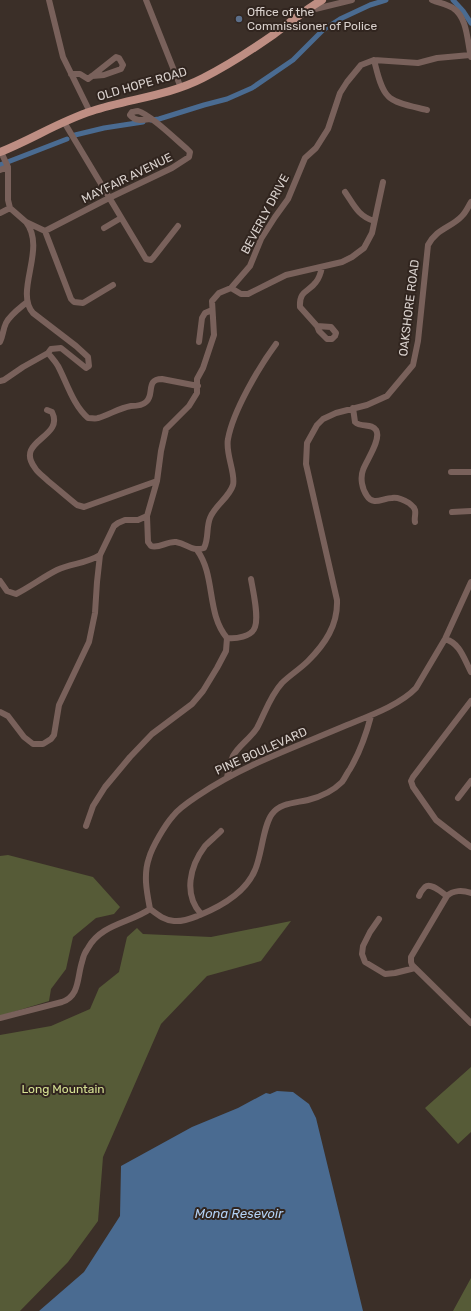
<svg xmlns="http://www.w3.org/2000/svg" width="471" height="1311" font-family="Rubik,sans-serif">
	<rect width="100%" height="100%" fill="#3b2f28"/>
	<path fill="#565b37" d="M8,855L93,877L120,907L114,914L96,918L73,937L66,969L51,989L49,1001L0,1016V856Z
		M291,921L261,961L207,976L161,1024L103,1157L98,1221L68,1262L20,1311H0V1035L51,1026L90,1009L99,988L119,972L127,937L137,928L143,934L211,937Z
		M471,1067V1132L458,1144L425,1108Z
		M471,1278V1311H453Z"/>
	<path fill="#4a6b91" d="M277,1091L293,1092L309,1104L316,1118L363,1311H39L84,1272L120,1216L121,1166L192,1127L238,1108L266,1093L270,1094Z"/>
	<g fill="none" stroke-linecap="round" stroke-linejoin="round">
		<path stroke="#4a6b91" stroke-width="5" d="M453,0L463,11L471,23
			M151,120L159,119L204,105L227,99L252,88L293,60L323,30L340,19L370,5L386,0
			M75,135L104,128L143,122
			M0,165L67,139"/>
		<path stroke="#79615b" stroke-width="6" d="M49,0L63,57L90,112
			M146,0L181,88
			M432,0C439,3 446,4 453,8C468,18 467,42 471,57
			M307,11L352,0
			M374,60C377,71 380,88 388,96C395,104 416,107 427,110
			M71,74H80L88,79L92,76L116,57L119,58L123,65L121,69L104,75L92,76
			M64,122L146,259L151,260L153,258L178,226
			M1,152L8,167V200L10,208L26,222L45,231L71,299L74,302L83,303L113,285
			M0,170L8,167
			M345,192C354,205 358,216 374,221
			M0,213L10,208
			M26,222C47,249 14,291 33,313L76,346L88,357L89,366L86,368L61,348L51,349L48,353C52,358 55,361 58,366C67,383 73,405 88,418C92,418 95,419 98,418C109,415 119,408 131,406C136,406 142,406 146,402C155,395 145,379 162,379L198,386
			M104,228L121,218
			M45,231L109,198L172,168L189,157L190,152L187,149C175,139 151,115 138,111C135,111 134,112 132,112L130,115C136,122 143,120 151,119
			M231,288L241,294H248L286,275L342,262L352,257L364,248L372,233L383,182
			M317,326L319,331L327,339H332L335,336L336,333L331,327L317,326L300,307C299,290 309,292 316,282C320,277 321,272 322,267
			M0,342C3,336 3,329 6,323C10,315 20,308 27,302
			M199,342L202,318L205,313L212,310
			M0,381L4,380L23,367L48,353
			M353,408L355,422C361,428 372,423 376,430C382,439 366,461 363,470C360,478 362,489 367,496C373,506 383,498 392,498C398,497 404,500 409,503C411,505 414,506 415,510C416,514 414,518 415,522
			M47,410L52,412C65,438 14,440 35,468C38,473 44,477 48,481C58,489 67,497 77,505L84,507L157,481
			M451,472H471
			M452,512L471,511
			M147,516L148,542L151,546C159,549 167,541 176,542C188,544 191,552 204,548C209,538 206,528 210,518C215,505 229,498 233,485C236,474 225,453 228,439C233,411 259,367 276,344
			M0,581L7,591L16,594C30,587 43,577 57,570C71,563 86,564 100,555
			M227,638C235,639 252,637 255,627C259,616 253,591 251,579
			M445,639C460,643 464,659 471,672
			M471,701L413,777L411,781L413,787L436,820L471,847
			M0,712L8,716L24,737L33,744H43L51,739L54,735L59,705L89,642L95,613L97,582L100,555L114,526L118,523L125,520H138L147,516L157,481L161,451L166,429L189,406L197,393V379L203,368L214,335L212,301L219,293L231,288L250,266L261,239L275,217L288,199L305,158L316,148L328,129L340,93L347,82L361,65L374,60L418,63L437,58L470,55
			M371,716C366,735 360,752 350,769C347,773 345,778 342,782C333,791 320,797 308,800C295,803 280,803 272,814C263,826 262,854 255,870C246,892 222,906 200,915C192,918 184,922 174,921C164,920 158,915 150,909C147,893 143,875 149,858C152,847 165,825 173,816C179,808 190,801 199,795C243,765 298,746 347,725C369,716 400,705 416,688L445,639L471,582
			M227,777C229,770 230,762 233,756C239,745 250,739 257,728C265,713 270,696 282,683C290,675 300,669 308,661C325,644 338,625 337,600L306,464L307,443L317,425L323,419L336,413L367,405L387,396L413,365L418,341L428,245C437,228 451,228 462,216C466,212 468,207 471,202
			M458,798L471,781
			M86,826L93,806L105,787L130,757L152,734L192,704L203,691L217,668L226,651L227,638C206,613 216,576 197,550
			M471,893C463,890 453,890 447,896L411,957V962L412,965L471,1023
			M419,896C420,893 423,889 425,887C431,882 442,893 447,896
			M201,914C183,894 190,866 205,846C210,841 216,836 221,831
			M379,919L370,932L363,946L362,954L365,962L385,974L395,973L415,968
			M0,1018L62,1002C80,996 77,977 82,962C83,957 85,952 88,948C101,924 130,923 150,909"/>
		<path stroke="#be8e83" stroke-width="8" d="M0,152C31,140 60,121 92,111C128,99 168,96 203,78C227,66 250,51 273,35C289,23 305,10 322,0"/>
	</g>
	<circle fill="#5c6f8a" stroke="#31251f" stroke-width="1.5" cx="239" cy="19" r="4"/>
	<g text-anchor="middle" stroke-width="4" stroke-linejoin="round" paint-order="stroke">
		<g font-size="12" fill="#d9d1cd" stroke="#31251f" text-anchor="start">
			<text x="247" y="16">Office of the<tspan x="247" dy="14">Commissioner of Police</tspan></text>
		</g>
		<g font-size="12" fill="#d9d1cd" stroke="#31251f">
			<text transform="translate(142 84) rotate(-16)" y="4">OLD HOPE ROAD</text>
			<text transform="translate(127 178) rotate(-26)" y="4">MAYFAIR AVENUE</text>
			<text transform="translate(265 214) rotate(-62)" y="4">BEVERLY DRIVE</text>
			<text transform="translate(409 308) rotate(-83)" y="4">OAKSHORE ROAD</text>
			<text transform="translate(261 751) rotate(-24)" y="4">PINE BOULEVARD</text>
		</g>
		<g font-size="12" fill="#d6e193" stroke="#31251f">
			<text x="63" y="1093">Long Mountain</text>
		</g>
		<g font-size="13" font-style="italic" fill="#b3d2f6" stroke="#31251f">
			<text x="239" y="1218">Mona Resevoir</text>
		</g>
	</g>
</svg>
